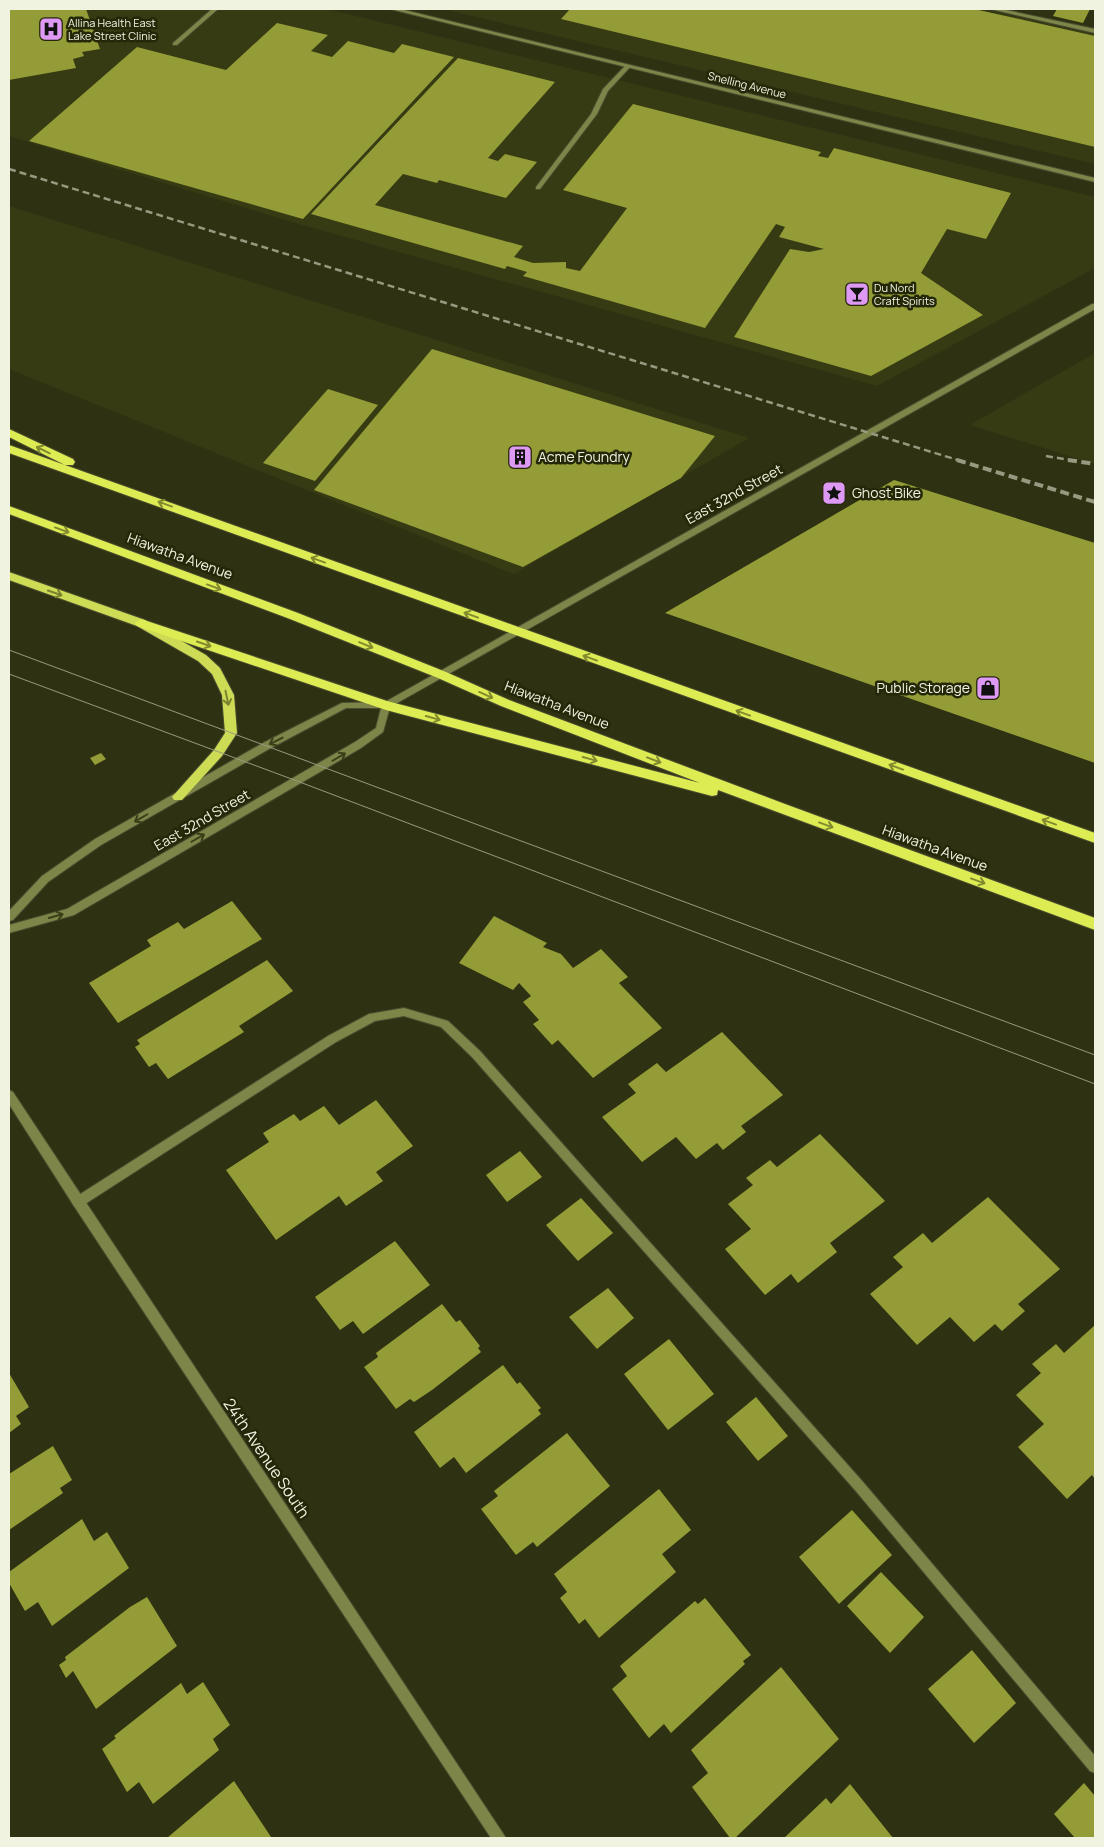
<svg xmlns="http://www.w3.org/2000/svg" width="1104" height="1847" font-family="Manrope,sans-serif">
	<rect width="100%" height="100%" fill="#2f3212"/>
	<path fill="#373b13" d="M9,9H327L1095,197V268L877,386L299,224L9,136Z
		M443,9H982L1095,34V164Z
		M9,206L749,438L514,574L9,369Z
		M1095,353V464L970,425Z"/>
	<path fill="#939c37" d="M9,9H86L100,49L82,52L84,56L73,59L76,68L9,80Z
		M570,9H974L1095,36V147L561,19Z
		M1057,9H1090L1083,23L1053,16Z
		M277,23L328,35L311,51L332,57L348,41L394,53L402,44L454,57L303,219L29,141L137,47L226,70Z
		M458,58L555,82L488,158L498,161L505,154L537,162L506,198L439,180L437,183L403,174L375,205L523,246L514,257L533,263L566,262V268L580,271L627,208L563,190L633,104L821,152L818,156L828,158L834,148L1011,193L986,239L947,229L921,273L983,315L871,376L734,337L790,249L809,252L824,249L779,237L785,227L776,224L705,328L523,276L527,272L507,266L505,269L311,214Z
		M432,349L715,436L681,478L523,567L314,490Z
		M328,389L378,405L315,481L263,463Z
		M894,480L1095,543V763L665,613Z
		M101,753L106,759L95,765L90,758Z
		M232,901L262,939L118,1023L89,983L151,946L147,940L178,922L184,929Z
		M494,916L547,943L543,947L561,954L573,968L601,949L628,977L619,983L662,1028L593,1078L558,1040L552,1045L533,1024L539,1020L523,1002L531,996L519,983L513,990L459,963Z
		M267,960L293,991L239,1026L244,1032L168,1079L156,1063L149,1067L135,1047L140,1044L137,1040Z
		M722,1032L783,1095L741,1126L746,1132L723,1150L717,1143L696,1159L676,1137L642,1162L602,1117L636,1093L628,1084L657,1063L666,1072Z
		M376,1100L413,1146L376,1172L383,1181L346,1206L339,1196L276,1240L226,1170L269,1142L263,1133L294,1114L300,1121L324,1106L339,1125Z
		M820,1134L885,1201L830,1243L837,1252L798,1283L791,1274L765,1295L725,1249L751,1229L728,1204L753,1185L746,1178L770,1160L777,1167Z
		M520,1151L542,1177L507,1202L486,1175Z
		M988,1197L1060,1269L1018,1304L1025,1311L1002,1331L995,1324L974,1342L950,1317L917,1345L870,1294L903,1267L893,1257L923,1233L932,1243Z
		M581,1198L613,1233L578,1261L546,1225Z
		M395,1241L430,1285L363,1334L353,1321L340,1330L315,1297Z
		M608,1288L634,1318L597,1349L569,1317Z
		M442,1304L456,1322L460,1320L480,1346L478,1348L481,1352L432,1390L414,1402L410,1399L396,1409L364,1367L378,1357L376,1353Z
		M1095,1325V1479L1092,1475L1067,1499L1018,1447L1044,1424L1016,1395L1041,1373L1032,1364L1056,1344L1064,1353Z
		M669,1339L714,1394L668,1430L624,1374Z
		M503,1365L517,1384L520,1382L541,1408L538,1410L541,1414L466,1473L454,1457L440,1468L414,1432Z
		M9,1373L29,1407L16,1416L21,1424L9,1433Z
		M756,1397L788,1436L758,1461L726,1422Z
		M567,1433L610,1486L537,1547L533,1542L516,1555L481,1509L498,1496L494,1491Z
		M53,1446L72,1480L60,1488L63,1493L9,1530V1474Z
		M659,1489L691,1530L662,1554L676,1572L599,1638L585,1619L579,1624L560,1598L567,1592L554,1574Z
		M852,1510L892,1555L839,1604L799,1557Z
		M82,1519L94,1541L107,1532L129,1568L52,1626L38,1602L25,1611L9,1583V1572Z
		M881,1572L924,1617L890,1653L847,1606Z
		M147,1597L177,1646L96,1709L73,1671L66,1678L59,1665L66,1660L65,1657L130,1607Z
		M705,1598L751,1655L743,1661L745,1664L671,1733L664,1724L649,1738L612,1689L627,1676L620,1666L695,1601L698,1604Z
		M972,1650L1016,1703L974,1743L928,1689Z
		M781,1667L839,1739L735,1838H730L692,1787L708,1773L691,1750Z
		M203,1682L230,1725L213,1739L219,1750L153,1804L139,1782L127,1792L102,1749L116,1738L114,1736L181,1683L187,1694Z
		M234,1781L271,1837L269,1838H167Z
		M1084,1783L1095,1796V1838H1075L1054,1814Z
		M850,1784L893,1838H784L826,1798L831,1804Z"/>
	<g fill="none" stroke-linecap="round" stroke-linejoin="round">
		<g stroke="#4a4d2f" stroke-width="2">
			<path id="service" d="M212,9H218L177,45H173V43Z
				M990,9H1001L1095,29V33Z
				M626,65L631,66L608,91L597,114L540,189H536V187L591,114L603,89Z
				M404,1008L448,1021L480,1051L863,1482L1095,1756V1773L1090,1771L855,1490L472,1057L441,1027L404,1016L375,1021L336,1042L82,1206L78,1207L74,1206L72,1202L74,1198L328,1036L369,1014Z"/>
		</g>
		<g stroke="#4a4d2f" stroke-width="2">
			<path id="minor" d="M390,9H400L1095,178V182Z
				M9,1090L13,1092L506,1838H491L74,1206L9,1104Z"/>
		</g>
		<g stroke="#4a4d2f" stroke-width="2">
			<path id="tertiary" d="M1092,304H1095V309L390,707L383,732L361,748L74,915L9,933V925L67,909L355,742L376,728L381,708H346L269,749L101,845L48,882L13,920L9,921V911L42,876L95,839L263,743L342,703L385,702Z"/>
		</g>
		<g stroke="#4a4d2f" stroke-width="2">
			<path id="primary" d="M9,572L145,620L206,655L220,668L234,695L237,733L222,756L182,800H174L172,797L214,750L225,733L222,695L212,674L198,661L137,626L9,580Z"/>
		</g>
		<g stroke="#4a4d2f" stroke-width="2">
			<path id="trunk" d="M9,429L73,459L75,462L73,465H65L9,437Z
				M9,445L1095,833V843L9,453Z
				M9,506L298,613L446,672L509,700L785,804L1095,918V930L718,790L717,795L712,796L386,710L137,626L135,623L141,619L387,701L700,783L501,706L438,678L290,619L9,514Z"/>
		</g>
		<use href="#service" fill="#7e8549" fill-rule="evenodd"/>
		<use href="#minor" fill="#7e8549" fill-rule="evenodd"/>
		<use href="#tertiary" fill="#7e8549" fill-rule="evenodd"/>
		<use href="#primary" fill="#cedb54" fill-rule="evenodd"/>
		<use href="#trunk" fill="#deec54" fill-rule="evenodd"/>
		<path stroke="#979a81" stroke-width="1" d="M9,650L1095,1055
			M9,674L297,781L1095,1084"/>
		<path stroke="#979a81" stroke-width="2.5" stroke-dasharray="7 4" stroke-linecap="butt" d="M9,169L961,461
			M1046,456L1076,461"/>
		<path stroke="#979a81" stroke-width="4" stroke-dasharray="9 4.5" stroke-linecap="butt" d="M957,460L1095,502
			M1068,460L1095,464"/>
	</g>
	<defs><path id="oneway-shaft" d="M-6 0H5M1.5-3L5.5 0L1.5 3" fill="none" stroke-width="1.6" stroke-linecap="round" stroke-linejoin="round" transform="scale(1.25)"/></defs>
	<g stroke="#828a2e">
		<use href="#oneway-shaft" transform="translate(43 450) rotate(-154)"/>
		<use href="#oneway-shaft" transform="translate(165 504) rotate(-160)"/>
		<use href="#oneway-shaft" transform="translate(62 530) rotate(20)"/>
		<use href="#oneway-shaft" transform="translate(318 560) rotate(-160)"/>
		<use href="#oneway-shaft" transform="translate(214 587) rotate(20)"/>
		<use href="#oneway-shaft" transform="translate(471 615) rotate(-160)"/>
		<use href="#oneway-shaft" transform="translate(204 644) rotate(19)"/>
		<use href="#oneway-shaft" transform="translate(366 645) rotate(22)"/>
		<use href="#oneway-shaft" transform="translate(590 658) rotate(-160)"/>
		<use href="#oneway-shaft" transform="translate(486 695) rotate(24)"/>
		<use href="#oneway-shaft" transform="translate(743 713) rotate(-160)"/>
		<use href="#oneway-shaft" transform="translate(433 718) rotate(15)"/>
		<use href="#oneway-shaft" transform="translate(590 759) rotate(15)"/>
		<use href="#oneway-shaft" transform="translate(654 760) rotate(21)"/>
		<use href="#oneway-shaft" transform="translate(896 767) rotate(-160)"/>
		<use href="#oneway-shaft" transform="translate(1049 822) rotate(-160)"/>
		<use href="#oneway-shaft" transform="translate(826 825) rotate(20)"/>
		<use href="#oneway-shaft" transform="translate(978 881) rotate(20)"/>
	</g>
	<g stroke="#7a822e">
		<use href="#oneway-shaft" transform="translate(55 593) rotate(19)"/>
		<use href="#oneway-shaft" transform="translate(227 698) rotate(78)"/>
	</g>
	<g stroke="#3b3f18">
		<use href="#oneway-shaft" transform="translate(276 741) rotate(153)"/>
		<use href="#oneway-shaft" transform="translate(339 757) rotate(-30)"/>
		<use href="#oneway-shaft" transform="translate(141 818) rotate(150)"/>
		<use href="#oneway-shaft" transform="translate(198 838) rotate(-30)"/>
		<use href="#oneway-shaft" transform="translate(56 916) rotate(-16)"/>
	</g>
	<defs>
		<g id="hospital-square" transform="scale(1.25)"><rect x="-9" y="-9" width="18" height="18" rx="4" fill="#dd99f3" stroke="#252808"/><path d="M-5-5h3v3.5h4V-5h3V5h-3V1.5h-4V5h-3Z" fill="#111"/></g>
		<g id="bar-square" transform="scale(1.25)"><rect x="-9" y="-9" width="18" height="18" rx="4" fill="#dd99f3" stroke="#252808"/><path d="M-6-5H6L.8 .8V4.5H3.5V6h-7V4.5H-.8V.8Z" fill="#111"/></g>
		<g id="building-square" transform="scale(1.25)"><rect x="-9" y="-9" width="18" height="18" rx="4" fill="#dd99f3" stroke="#252808"/><path d="M-4-6H4V6H1V3H-1V6H-4ZM-2.5-4.3h1.7v1.8h-1.7ZM.8-4.3h1.7v1.8H.8ZM-2.5-1h1.7V.8h-1.7ZM.8-1h1.7V.8H.8Z" fill="#111"/></g>
		<g id="sight-square" transform="scale(1.25)"><rect x="-9" y="-9" width="18" height="18" rx="4" fill="#dd99f3" stroke="#252808"/><path d="M0-6L1.8-2.2L6-1.7L2.9 1.2L3.7 5.4L0 3.3L-3.7 5.4L-2.9 1.2L-6-1.7L-1.8-2.2Z" fill="#111"/></g>
		<g id="shop-square" transform="scale(1.25)"><rect x="-9" y="-9" width="18" height="18" rx="4" fill="#dd99f3" stroke="#252808"/><path d="M-5-2.5h2.3a2.7 3.5 0 0 1 5.4 0H5L5.5 6h-11ZM-1.5-2.5h3a1.5 2.3 0 0 0-3 0Z" fill="#111"/></g>
	</defs>
	<g fill-rule="evenodd">
		<use href="#hospital-square" x="51" y="29"/>
		<use href="#bar-square" x="857" y="294"/>
		<use href="#building-square" x="520" y="457"/>
		<use href="#sight-square" x="834" y="493"/>
		<use href="#shop-square" x="988" y="688"/>
	</g>
	<g text-anchor="middle" stroke-width="5" stroke-linejoin="round" paint-order="stroke">
		<g font-size="11" fill="#f0f3e0" stroke="#252808" text-anchor="start">
			<text x="68" y="27">Allina Health East<tspan x="68" dy="13">Lake Street Clinic</tspan></text>
			<text x="874" y="292">Du Nord<tspan x="874" dy="13">Craft Spirits</tspan></text>
		</g>
		<g font-size="11" fill="#f0f3e0" stroke="#252808">
			<text transform="translate(747 85) rotate(14)" y="4">Snelling Avenue</text>
		</g>
		<g font-size="14" fill="#f0f3e0" stroke="#252808" text-anchor="start">
			<text x="538" y="462">Acme Foundry</text>
			<text x="852" y="498">Ghost Bike</text>
			<text x="970" y="693" text-anchor="end">Public Storage</text>
		</g>
		<g font-size="14" fill="#f0f3e0" stroke="#252808">
			<text transform="translate(734 494) rotate(-29)" y="5">East 32nd Street</text>
			<text transform="translate(180 556) rotate(20)" y="5">Hiawatha Avenue</text>
			<text transform="translate(557 705) rotate(21)" y="5">Hiawatha Avenue</text>
			<text transform="translate(202 820) rotate(-30)" y="5">East 32nd Street</text>
			<text transform="translate(935 848) rotate(20)" y="5">Hiawatha Avenue</text>
		</g>
		<g font-size="16" fill="#f0f3e0" stroke="#252808">
			<text transform="translate(267 1458) rotate(56)" y="6">24th Avenue South</text>
		</g>
	</g>
	<rect width="1104" height="1847" fill="none" stroke="#f0f3e0" stroke-width="20"/>
</svg>
